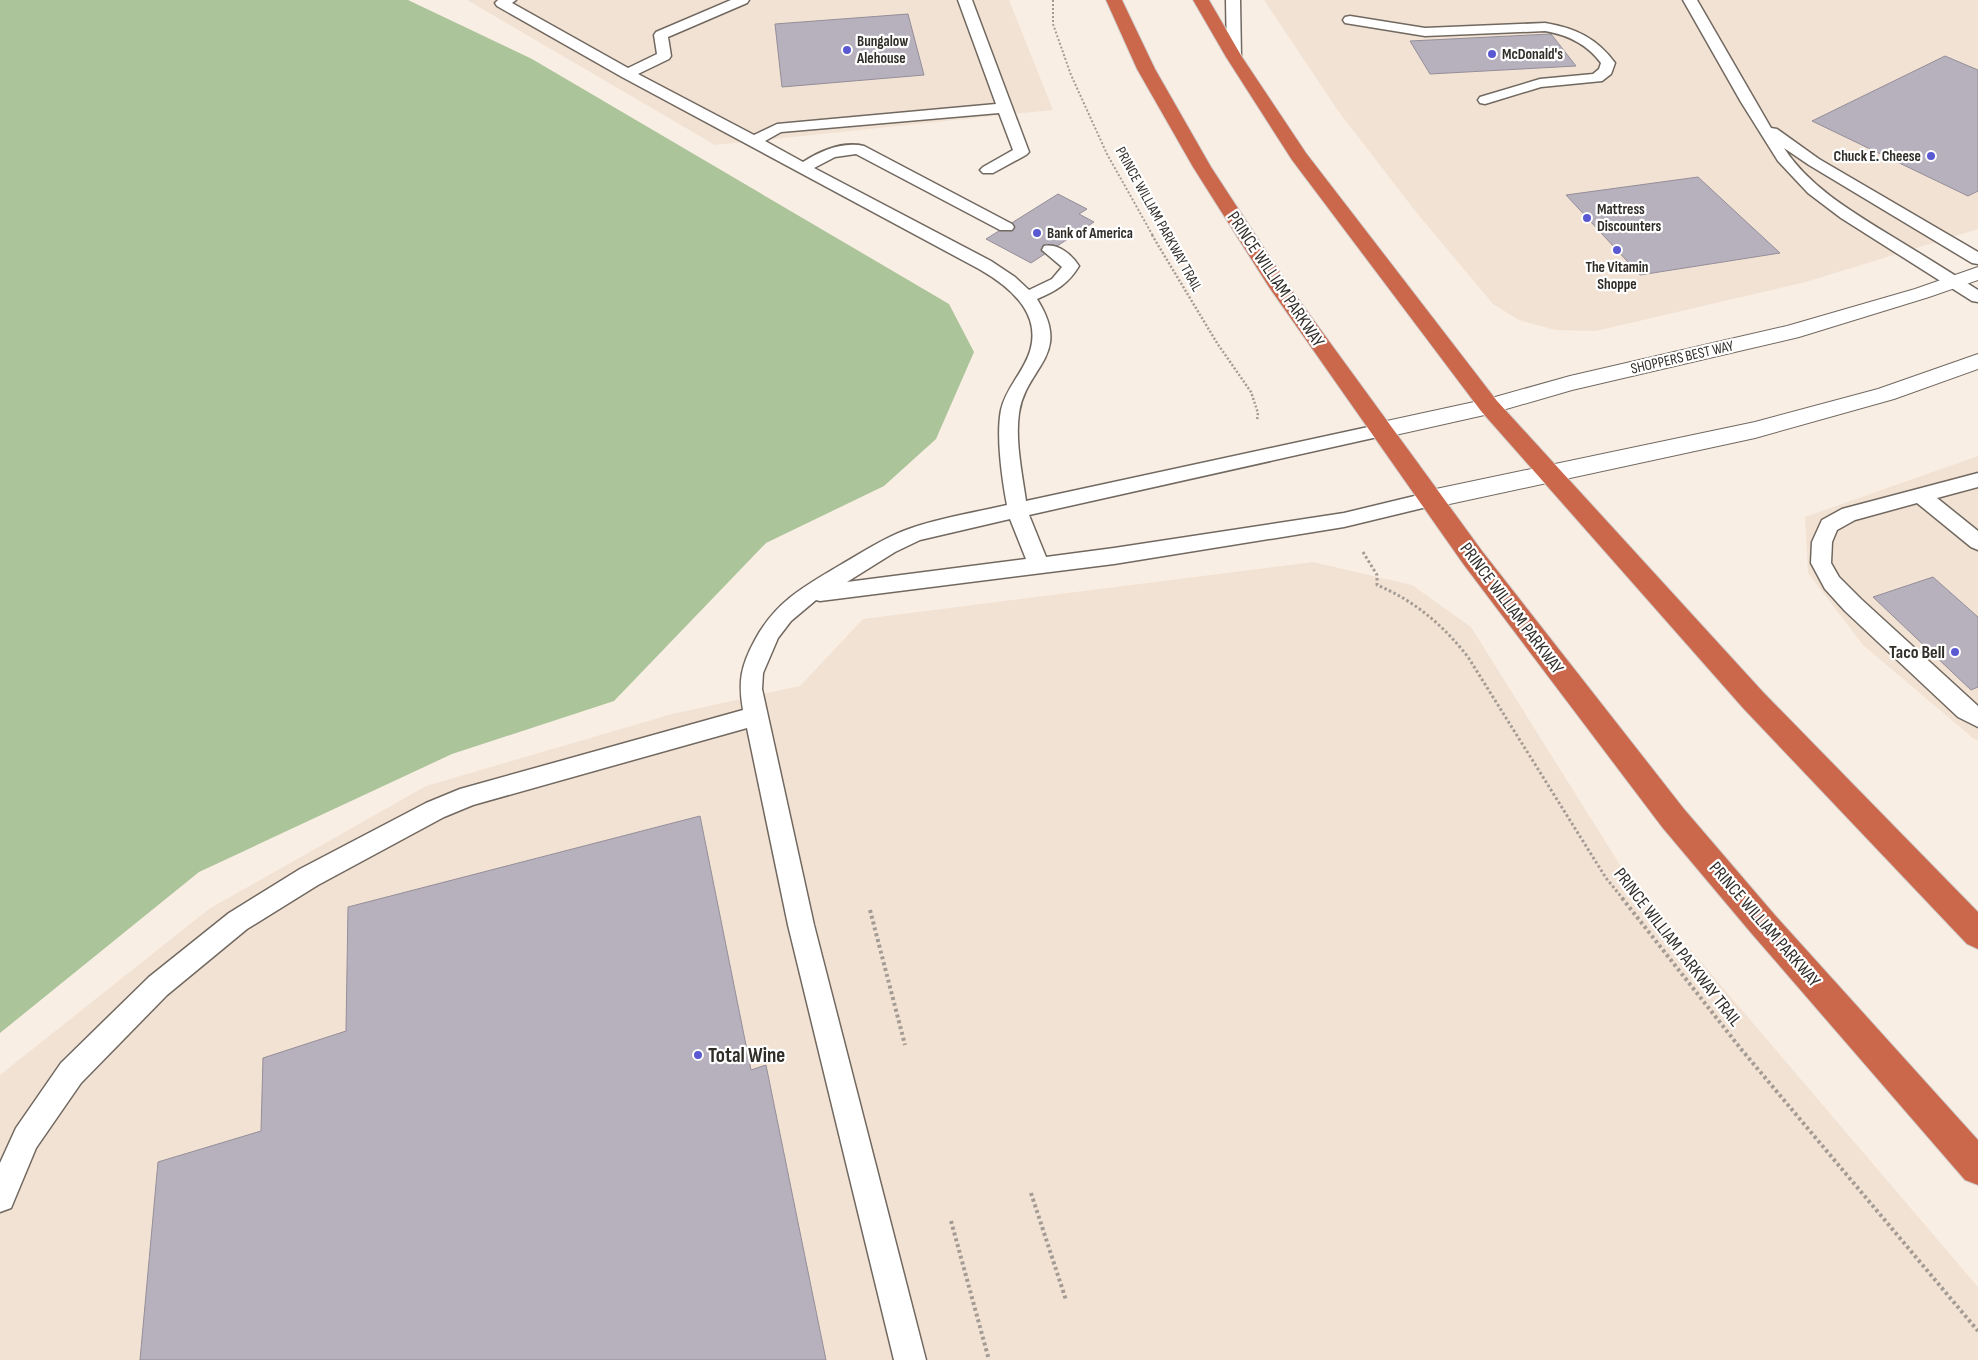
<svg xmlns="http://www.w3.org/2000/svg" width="1978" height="1360" font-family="'Sofia Sans Condensed',sans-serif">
	<rect width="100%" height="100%" fill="#f9eee4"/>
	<path fill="#f2e2d3" d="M467,0H1009L1053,110L715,145Z
		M1264,0H1978V229L1806,282L1596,331L1555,330L1519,320L1493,304L1416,212L1339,112Z
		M1978,456V740L1974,739L1863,645L1808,573L1805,517Z
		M1313,562L1412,585L1471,627L1625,873L1978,1287V1360H0V1075L209,909L426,786L672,714L800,686L863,619Z"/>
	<path fill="#abc49a" d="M0,0H408L532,59L949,304L974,352L936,439L884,486L766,543L614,701L452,754L199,872L0,1033Z"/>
	<path fill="#b7b1bd" stroke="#948e99" d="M908,14L924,75L782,87L775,24Z
		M1551,34L1576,66L1430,74L1410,41Z
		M1945,56L1978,70V191L1968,196L1812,121Z
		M1698,177L1780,253L1640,275L1566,195Z
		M1058,194L1087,209L1079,214L1094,222L1031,263L986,239Z
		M1933,577L1978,617V687L1971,690L1873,597Z
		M700,816L751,1070L766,1065L826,1360H140L158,1162L261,1131L263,1058L346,1031L348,907Z"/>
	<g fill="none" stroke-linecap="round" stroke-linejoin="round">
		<g stroke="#716860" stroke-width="3">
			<path id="lane" d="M498,0H516L512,3L628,68L657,54L654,35L656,32L731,0H749L747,3L668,37L671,56L669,59L638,74L754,135L777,124L996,104L958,0H972L1029,152L1026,155L993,173H983L980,170L983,167L1013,150L999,113L781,132L765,141L803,162C820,151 843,141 864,146L1012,224L1014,227L1012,230H1000L856,154L835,157L814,168L991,261L1015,277L1029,290L1052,279L1062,267L1042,250L1044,246C1058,243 1072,255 1079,266C1068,284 1056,291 1037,299C1073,356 1026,366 1019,413C1015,441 1022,473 1026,501L1382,424L1389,425L1392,430L1389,435L1382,436L1029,515L1046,557L1114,548L1344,513L1431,492L1438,494L1441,499L1438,504L1431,506L1344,527L1114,564L820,601L816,600L791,621L778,638L763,673L762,689L814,925L926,1360H894L788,925L747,728L473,805L444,817L318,885L247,929L167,995L81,1083L36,1148L11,1208L0,1212V1163L16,1128L61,1063L149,977L229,913L300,869L426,803L460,789L743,710C738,681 741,666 755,640C776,601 805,586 842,564C863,552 884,538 906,530C938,518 973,513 1007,505C1002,479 996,436 1001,410C1005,392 1017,379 1025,363C1048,319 1014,289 979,269L622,77L497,6L495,3ZM1010,519L1026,559L847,582L895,552L920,540Z
				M1226,0H1240L1241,57L1234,61L1227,57Z
				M1683,0H1697L1771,128L1777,129L1819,159L1978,252V264L1972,263L1809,165L1784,148C1809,187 1854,213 1893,237C1921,254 1950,272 1978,290V302L1972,301L1841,218L1808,193L1778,161L1741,102Z
				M1350,16L1425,28L1545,23C1575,28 1597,38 1615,63L1611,74L1602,81L1541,87L1485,104L1480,103L1478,100L1480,97L1540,79L1593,74L1599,69L1601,63C1587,44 1568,35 1545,31L1425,36L1345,23L1343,20L1345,17Z
				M1978,473V487L1937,498L1978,531V550L1971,547L1917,503L1855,520L1837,530L1832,542L1831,563L1839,577L1861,599L1978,706V727L1958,717L1845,611L1825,589L1811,563L1812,542L1822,520L1842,509Z"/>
		</g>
		<g stroke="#716860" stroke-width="2">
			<path id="secondary" d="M1978,267V280L1929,297L1799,337L1572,390L1489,414L1382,438L1374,436L1370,430L1374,424L1382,422L1488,399L1570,376L1787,326L1915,289Z
				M1978,354V369L1894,399L1755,438L1431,508L1422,505L1419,499L1422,493L1431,490L1755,422L1878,389Z"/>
		</g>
		<g stroke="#d2d1d0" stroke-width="2">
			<path id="highway" d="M1106,0H1122L1155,69L1211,167L1288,285L1482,551L1684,809L1774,914L1978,1140V1185L1965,1180L1752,934L1662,827L1464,565L1269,287L1193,167L1137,69Z
				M1193,0H1209L1242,57L1306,153L1497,401L1763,692L1978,912V949L1967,944L1743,708L1481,411L1292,160L1226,57Z"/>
		</g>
		<path stroke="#a49c94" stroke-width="2" stroke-dasharray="2 2" stroke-linecap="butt" d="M1053,0V24L1071,75L1107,154L1153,236"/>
		<path stroke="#a49c94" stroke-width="2.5" stroke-dasharray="2 2" stroke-linecap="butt" d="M1152,235L1217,343L1251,392L1258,413L1257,421"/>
		<path stroke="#a49c94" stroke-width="3" stroke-dasharray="2.5 2.5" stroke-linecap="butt" d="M1363,552L1377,575V585C1415,601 1443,625 1468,657L1606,878L1623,899"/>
		<path stroke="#a49c94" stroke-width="4" stroke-dasharray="3 3" stroke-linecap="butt" d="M1622,898L1741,1049L1978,1331
			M870,910L905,1045
			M1031,1193L1066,1300
			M951,1221L989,1360"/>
		<use href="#lane" fill="#fff" fill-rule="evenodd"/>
		<use href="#secondary" fill="#fff" fill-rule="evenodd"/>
		<use href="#highway" fill="#cb684c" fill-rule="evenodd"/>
	</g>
	<g fill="#5a59d1" stroke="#fff" stroke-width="2">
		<circle cx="847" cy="50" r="5"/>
		<circle cx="1492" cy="54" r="5"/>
		<circle cx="1931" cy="156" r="5"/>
		<circle cx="1587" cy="218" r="5"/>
		<circle cx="1037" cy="233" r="5"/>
		<circle cx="1617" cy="250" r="5"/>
		<circle cx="1955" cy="652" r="5"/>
		<circle cx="698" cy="1055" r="5"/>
	</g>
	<g text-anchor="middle" stroke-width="4.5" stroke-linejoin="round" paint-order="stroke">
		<g font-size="15" font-weight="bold" fill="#312d29" stroke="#fff" text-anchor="start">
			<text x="857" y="46">Bungalow<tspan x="857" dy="17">Alehouse</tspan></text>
			<text x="1502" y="59">McDonald's</text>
			<text x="1921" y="161" text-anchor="end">Chuck E. Cheese</text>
			<text x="1597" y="214">Mattress<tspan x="1597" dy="17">Discounters</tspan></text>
			<text x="1047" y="238">Bank of America</text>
			<text x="1617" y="272" text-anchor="middle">The Vitamin<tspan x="1617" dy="17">Shoppe</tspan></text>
		</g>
		<g font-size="15" fill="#312d29" stroke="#fff">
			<text transform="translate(1159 219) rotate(61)" y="5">PRINCE WILLIAM PARKWAY TRAIL</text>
			<text transform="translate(1682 357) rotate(-13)" y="5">SHOPPERS BEST WAY</text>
		</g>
		<g font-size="18" fill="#312d29" stroke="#fff">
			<text transform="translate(1276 279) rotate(56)" y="6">PRINCE WILLIAM PARKWAY</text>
			<text transform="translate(1512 608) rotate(53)" y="6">PRINCE WILLIAM PARKWAY</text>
			<text transform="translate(1765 924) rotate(49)" y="6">PRINCE WILLIAM PARKWAY</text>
			<text transform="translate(1678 947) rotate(52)" y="6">PRINCE WILLIAM PARKWAY TRAIL</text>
		</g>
		<g font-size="18" font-weight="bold" fill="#312d29" stroke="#fff" text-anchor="end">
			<text x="1945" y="658">Taco Bell</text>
		</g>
		<g font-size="21" font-weight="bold" fill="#312d29" stroke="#fff" text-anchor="start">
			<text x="708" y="1062">Total Wine</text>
		</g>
	</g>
</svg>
